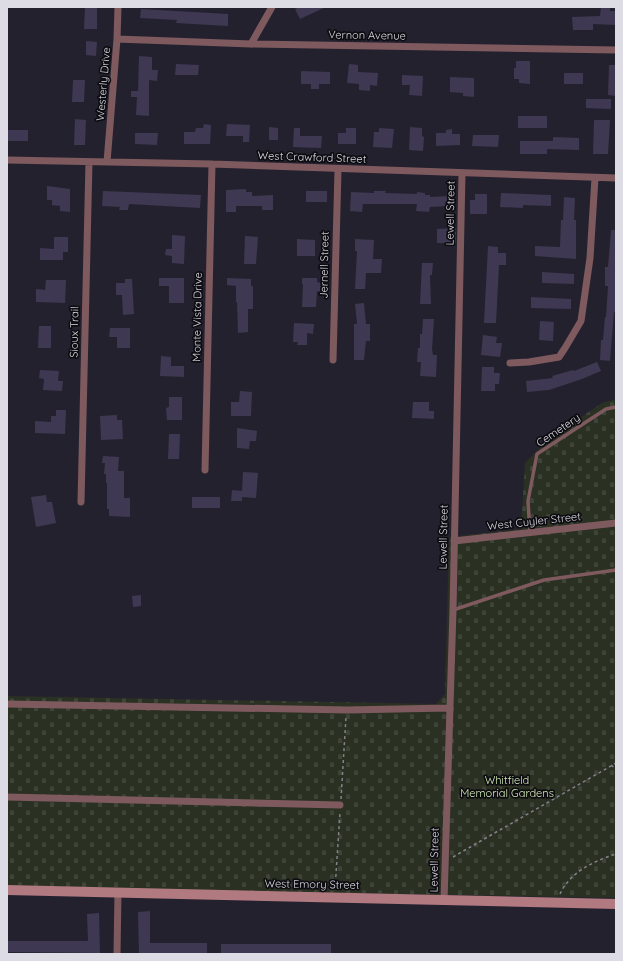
<svg xmlns="http://www.w3.org/2000/svg" width="623" height="961" font-family="Quicksand,sans-serif">
	<defs>
		<pattern id="cemetery-stones" width="16" height="16" patternUnits="userSpaceOnUse"><rect width="16" height="16" fill="#2a3022"/><path d="M2 7V4a2 2 0 0 1 4 0v3zM10 15v-3a2 2 0 0 1 4 0v3z" fill="#3e4437"/></pattern>
	</defs>
	<rect width="100%" height="100%" fill="#24212e"/>
	<path fill="url(#cemetery-stones)" d="M616,399V898L237,891H7V696L436,704L445,694L449,537L521,529L525,463L549,439L602,403Z"/>
	<path fill="#3e3852" d="M85,7H97V29H84Z
		M299,7H326L300,19L295,9Z
		M601,7H610V11H616V25L593,24V30H573L572,17L600,16Z
		M141,9L228,14V26L176,23L177,20L140,18Z
		M86,41L97,42L96,56L86,55Z
		M139,56L152,57V70H158L157,81L149,80V116L136,115L137,97H131V91H138Z
		M516,61H530V84L519,83V79H514V68H516Z
		M176,64L199,65L198,75H175Z
		M349,64L358,65V72L378,73L377,86L370,85V91L359,90V84L347,83Z
		M609,65H616V96L608,95Z
		M301,71L330,72V84H319V89H311V84H301Z
		M564,73H583V84H564Z
		M402,75L423,76L422,96L409,95L410,85H402Z
		M450,77L474,78V97L463,96V93L450,92Z
		M73,80H85L84,102H72Z
		M586,99H611V109L586,108Z
		M518,116H547V128H518Z
		M75,119L86,120L85,145H74Z
		M594,120H610L608,154H593Z
		M204,124L211,125L210,144H184V132H195L196,128H203Z
		M227,124L250,125L249,142H243V136H226Z
		M269,127L278,128V140H269Z
		M410,127L422,128V136L424,137L423,151L409,150Z
		M294,128H300V136H322L321,148L293,147Z
		M346,128H356V144H338V133H346Z
		M379,128L394,129L392,148L373,147L374,132H379Z
		M452,129V134H460V145L436,146V133H446V130Z
		M7,130H28V141H7Z
		M135,133H158L157,145L135,144Z
		M473,135H499L498,147L472,146Z
		M553,137L579,138V150L547,149V154H520V141H553Z
		M47,186L70,189V212L60,211V206L52,205V200H47Z
		M246,189V192H252V196L273,195V210H262V206H236V212H226V190Z
		M103,191L201,195L200,208L129,204L128,210H119L120,207L102,206Z
		M306,191H327V202H306Z
		M374,191H386L385,193L417,194V192L425,193V195H430V197L450,196V206L430,207L429,212L416,211L417,204H363L362,212L350,211L351,192L374,193Z
		M501,193L551,195V206L523,205V208L500,207Z
		M475,194H487V214H470V200H475Z
		M564,197L575,198L574,220H576V259L535,256V246L560,247L561,220H563Z
		M456,228V243H437V229Z
		M611,230H616V312H614L610,361L600,360L601,340H603L605,317H606L608,286H605V267H608Z
		M172,235L185,236L184,264L172,263V256L165,255L166,249H172Z
		M245,236L258,237L256,264H244Z
		M54,237H68V252H63V260H40V248L54,249Z
		M297,239L315,240V256H297Z
		M355,239L374,240L373,259H382L381,273H366L365,289H355L357,251H355Z
		M488,246L498,247V253H506V265H499L496,323H484Z
		M422,263H433L432,275H430L431,304H420Z
		M542,272L574,274V284L542,283Z
		M159,278H184V303H169V286H159Z
		M227,278L251,279V286H253V309H248V332L238,333L237,302H236V286L227,285Z
		M302,278H317V282L321,283L320,292L317,291L316,307H302L303,284H302Z
		M125,279H132L134,314L123,315L122,295H116V283H125Z
		M46,280H66L65,303L36,302V289L45,290Z
		M531,297L571,299V309L531,308Z
		M364,303L366,324H370V341H366L364,360H354V324H357L355,304Z
		M423,319H434L432,349L433,355H437L436,377L420,376L421,362H417L418,348H420V334H422Z
		M540,321L554,322L553,341L539,340Z
		M294,323L314,324L313,334L307,333V345H297L298,342H293Z
		M39,326H51V348H38Z
		M110,328H130V348H117V337H109Z
		M483,335L497,337L496,343H502L500,357L481,355Z
		M161,356L171,357V366H184V377L160,376Z
		M597,362L601,371L582,379L549,390L527,392L526,381L553,378L552,376L573,370L574,371Z
		M482,367H494V373H500L499,384H495V391H481Z
		M40,370L59,371L58,381H63L62,391L43,390L44,379L39,378Z
		M240,391L252,392L251,416H231V402H239Z
		M169,397H182V420H167L166,408L169,407Z
		M413,402H429V411H434V419L412,418Z
		M56,410H66L65,434L35,433V421L51,422V416H56Z
		M117,415V420H122L123,439L101,440L100,416Z
		M237,428L257,431L256,441H250L249,449L237,448Z
		M169,434H180L179,459H168Z
		M103,456L119,457L118,471H124V498H130V517L109,516V509H107V483H106V474H104L105,463H102Z
		M243,472L258,473L256,498L242,497V501H231L232,490L242,491Z
		M46,495L47,502H52L56,523L36,527L31,497Z
		M192,497H220V508H192Z
		M141,595V606L133,607L132,596Z
		M150,911V943H207V954H139L138,912Z
		M99,913L100,953L7,952V941H88L87,914Z
		M221,944H331V954H221Z"/>
	<g fill="none" stroke-linecap="round" stroke-linejoin="round">
		<path stroke="#84828d" stroke-width="1.5" stroke-dasharray="3 3" stroke-linecap="butt" d="M611,765L616,769
			M341,799L346,717
			M453,857L616,763
			M335,889L340,813
			M560,894C570,872 594,861 616,854"/>
		<path stroke="#7e5a5f" stroke-width="3.5" d="M530,533L528,501L537,454L606,409L616,407
			M453,610L544,580L616,570"/>
		<path stroke="#7e5a5f" stroke-width="7" d="M117,39L251,44L616,50
			M251,44L272,7
			M7,160L212,164L616,178
			M107,162L117,39L118,7
			M333,360L338,170
			M510,363L529,362L559,357L565,348L581,321L590,258L595,178
			M205,470L212,164
			M81,502L89,162
			M454,541L616,523
			M7,704L347,710L449,708
			M7,797L340,805
			M444,901L453,610L462,173
			M117,954L118,892"/>
		<path stroke="#b17980" stroke-width="10" d="M7,890L616,904"/>
	</g>
	<g text-anchor="middle" stroke-width="3.5" stroke-linejoin="round" paint-order="stroke">
		<g font-size="11" fill="#dddbe4" stroke="#0d0c11">
			<text transform="translate(367 35) rotate(1)" y="4">Vernon Avenue</text>
			<text transform="translate(103 84) rotate(-85)" y="4">Westerly Drive</text>
			<text transform="translate(312 157) rotate(2)" y="4">West Crawford Street</text>
			<text transform="translate(450 213) rotate(-89)" y="4">Lewell Street</text>
			<text transform="translate(324 265) rotate(-89)" y="4">Jernell Street</text>
			<text transform="translate(197 317) rotate(-89)" y="4">Monte Vista Drive</text>
			<text transform="translate(74 332) rotate(-89)" y="4">Sioux Trail</text>
			<text transform="translate(558 430) rotate(-34)" y="4">Cemetery</text>
			<text transform="translate(534 521) rotate(-6)" y="4">West Cuyler Street</text>
			<text transform="translate(443 537) rotate(-89)" y="4">Lewell Street</text>
			<text transform="translate(434 860) rotate(-89)" y="4">Lewell Street</text>
			<text transform="translate(312 884) rotate(1)" y="4">West Emory Street</text>
		</g>
		<g font-size="11" fill="#d6eeb9" stroke="#0d0c11">
			<text x="507" y="784">Whitfield<tspan x="507" dy="13">Memorial Gardens</tspan></text>
		</g>
	</g>
	<rect width="623" height="961" fill="none" stroke="#dddbe4" stroke-width="16"/>
</svg>
